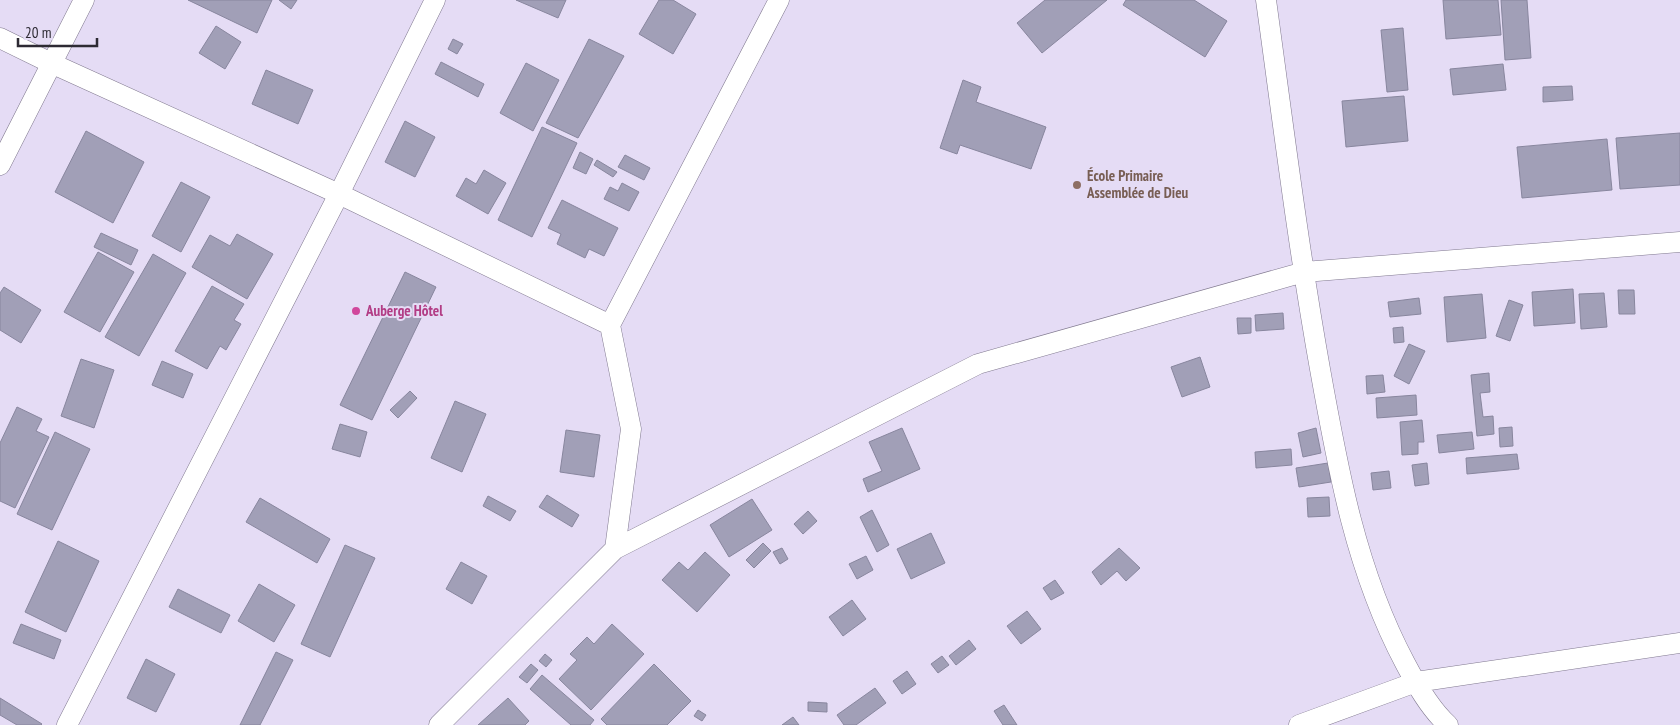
<svg xmlns="http://www.w3.org/2000/svg" width="1680" height="725" font-family="'PT Sans Narrow',sans-serif">
	<rect width="100%" height="100%" fill="#e5dcf5"/>
	<path fill="#a19fb7" stroke="#88869e" d="M188,0H272L257,33Z
		M279,0H297L291,9Z
		M516,0H566L558,18Z
		M659,0H673L696,14L673,54L639,34Z
		M1045,0H1107L1042,53L1017,23Z
		M1126,0H1194L1227,21L1205,57L1123,5Z
		M1443,0H1498L1501,35L1446,39Z
		M1501,0H1527L1531,58L1505,60Z
		M216,26L241,42L225,69L199,53Z
		M1403,28L1408,90L1387,92L1381,30Z
		M453,39L463,44L457,54L448,49Z
		M589,39L624,56L578,138L546,123Z
		M441,62L484,84L478,97L435,74Z
		M526,63L559,80L533,131L500,113Z
		M1503,64L1506,90L1453,95L1450,69Z
		M266,70L313,90L298,124L252,104Z
		M963,80L981,87L976,102L1046,127L1031,169L960,145L957,154L940,148Z
		M1572,86L1573,100L1543,102V87Z
		M1404,96L1408,141L1346,147L1342,101Z
		M405,121L435,137L415,177L385,162Z
		M542,127L577,143L532,237L498,220Z
		M86,131L144,162L113,223L55,192Z
		M1680,133V185L1620,189L1616,138Z
		M1607,139L1612,190L1522,198L1517,147Z
		M580,152L593,159L586,174L573,168Z
		M625,155L650,168L644,180L618,167Z
		M597,160L617,172L613,177L594,165Z
		M484,170L506,183L488,214L456,196L466,178L476,184Z
		M181,182L210,197L181,252L152,236Z
		M622,183L639,192L629,211L604,199L610,187L618,191Z
		M562,200L618,228L604,256L589,249L585,258L557,244L561,234L548,228Z
		M101,233L138,250L131,265L94,247Z
		M237,234L273,254L247,299L192,267L210,235L230,246Z
		M98,252L134,272L100,332L64,312Z
		M153,254L186,273L139,356L105,337Z
		M405,272L436,287L372,420L340,405Z
		M212,286L244,304L234,320L241,324L226,350L220,346L207,369L175,351Z
		M4,287L41,310L21,343L0,330V293Z
		M1573,289L1575,323L1534,326L1532,292Z
		M1618,290H1634L1635,314H1619Z
		M1604,293L1607,327L1581,329L1579,294Z
		M1482,294L1486,338L1447,342L1444,297Z
		M1419,298L1421,314L1390,317L1388,302Z
		M1509,300L1523,305L1510,341L1496,336Z
		M1283,313L1284,329L1256,331L1255,315Z
		M1237,318H1251V333L1238,334Z
		M1403,327L1404,342L1394,343L1393,328Z
		M1409,344L1425,351L1409,384L1394,376Z
		M1200,357L1210,387L1182,397L1171,367Z
		M81,359L114,370L94,428L61,416Z
		M162,361L193,374L183,398L152,385Z
		M1489,373L1490,392L1480,393L1483,417L1493,416L1494,434L1477,436L1471,375Z
		M1383,375L1385,392L1367,394L1366,376Z
		M410,391L417,398L398,418L390,410Z
		M1416,395L1417,415L1377,418L1376,398Z
		M455,401L486,414L462,472L431,458Z
		M17,407L42,419L36,431L49,437L15,508L0,501V443Z
		M1422,420L1424,442H1418V454L1402,455L1400,422Z
		M340,424L367,432L360,457L332,449Z
		M1512,427L1513,446L1500,447L1499,428Z
		M902,428L920,469L868,492L863,479L882,471L869,442Z
		M1316,428L1321,453L1303,457L1298,433Z
		M566,430L600,435L594,477L560,472Z
		M55,432L90,449L52,530L17,514Z
		M1472,432L1474,449L1439,453L1437,435Z
		M1291,449L1292,465L1256,468L1255,452Z
		M1517,454L1519,469L1467,474L1466,458Z
		M1328,463L1331,482L1299,487L1296,468Z
		M1427,463L1429,484L1415,486L1412,465Z
		M1389,471L1391,488L1373,490L1371,473Z
		M547,495L579,515L572,527L539,507Z
		M488,496L516,511L510,521L483,506Z
		M1329,497L1330,516L1308,517L1307,498Z
		M260,498L330,539L317,563L246,522Z
		M752,499L772,530L729,557L710,525Z
		M872,510L889,545L877,552L860,517Z
		M808,511L817,521L803,534L794,524Z
		M931,533L945,563L911,579L897,549Z
		M58,541L99,561L66,632L25,612Z
		M763,543L771,551L754,568L746,560Z
		M345,545L375,558L330,657L301,644Z
		M782,548L788,559L780,564L773,552Z
		M1119,548L1140,568L1126,581L1117,571L1101,585L1092,572Z
		M705,552L730,575L697,612L662,580L679,562L688,570Z
		M866,556L873,570L857,579L849,564Z
		M461,562L487,576L472,604L446,589Z
		M1055,580L1064,593L1051,600L1043,588Z
		M259,584L295,605L274,642L238,621Z
		M178,589L230,615L221,633L169,607Z
		M852,600L866,619L843,636L829,617Z
		M1027,611L1041,629L1021,644L1007,626Z
		M21,624L61,640L54,659L13,643Z
		M612,624L644,654L591,710L559,679L577,660L570,654L587,637L594,644Z
		M969,640L976,649L956,665L949,656Z
		M276,652L293,660L260,725H240Z
		M545,654L552,660L546,667L539,661Z
		M942,656L949,665L938,673L931,664Z
		M146,659L175,674L156,712L127,698Z
		M531,664L538,670L527,683L519,677Z
		M654,664L691,701L667,725H607L601,719Z
		M907,671L916,684L902,694L893,681Z
		M542,675L594,720L590,725H571L530,689Z
		M875,688L886,703L856,725H844L837,715Z
		M0,698L42,724L41,725H17L0,715Z
		M508,698L529,721L525,725H478Z
		M808,702L827,703V712L808,711Z
		M1004,705L1017,725H1003L994,711Z
		M698,710L706,715L702,721L694,716Z
		M793,717L799,725H782Z"/>
	<g fill="none" stroke-linecap="round" stroke-linejoin="round">
		<g stroke="#80798f" stroke-width="21">
			<path id="street" d="M1266,0C1283,123 1298,246 1320,369C1338,470 1356,571 1405,663C1416,684 1430,709 1448,725
				M0,38L53,64L339,194L610,325
				M0,165L84,0
				M615,549L631,429L610,325L779,0
				M67,725L339,194L435,0
				M439,725L615,549L978,364L1304,272L1680,242
				M1299,725L1416,682L1680,643"/>
		</g>
		<use href="#street" stroke="#fff" stroke-width="20"/>
	</g>
	<circle fill="#8d6e63" stroke="#e5dcf5" stroke-width="2" cx="1077" cy="185" r="5"/>
	<circle fill="#d1479c" stroke="#e5dcf5" stroke-width="2" cx="356" cy="311" r="5"/>
	<g text-anchor="middle" stroke-width="4" stroke-linejoin="round" paint-order="stroke">
		<g font-size="15" font-weight="bold" fill="#785e54" stroke="#e5dcf5" text-anchor="start">
			<text x="1087" y="181">École Primaire<tspan x="1087" dy="17">Assemblée de Dieu</tspan></text>
		</g>
		<g font-size="15" font-weight="bold" fill="#b23c85" stroke="#e5dcf5" text-anchor="start">
			<text x="366" y="316">Auberge Hôtel</text>
		</g>
	</g>
	<path d="M18 38v8h79v-8" fill="none" stroke="#2d2a33" stroke-width="2.5"/>
	<text x="25" y="38" font-size="15" fill="#2d2a33" stroke="#e5dcf5" stroke-width="4" paint-order="stroke">20 m</text>
</svg>
